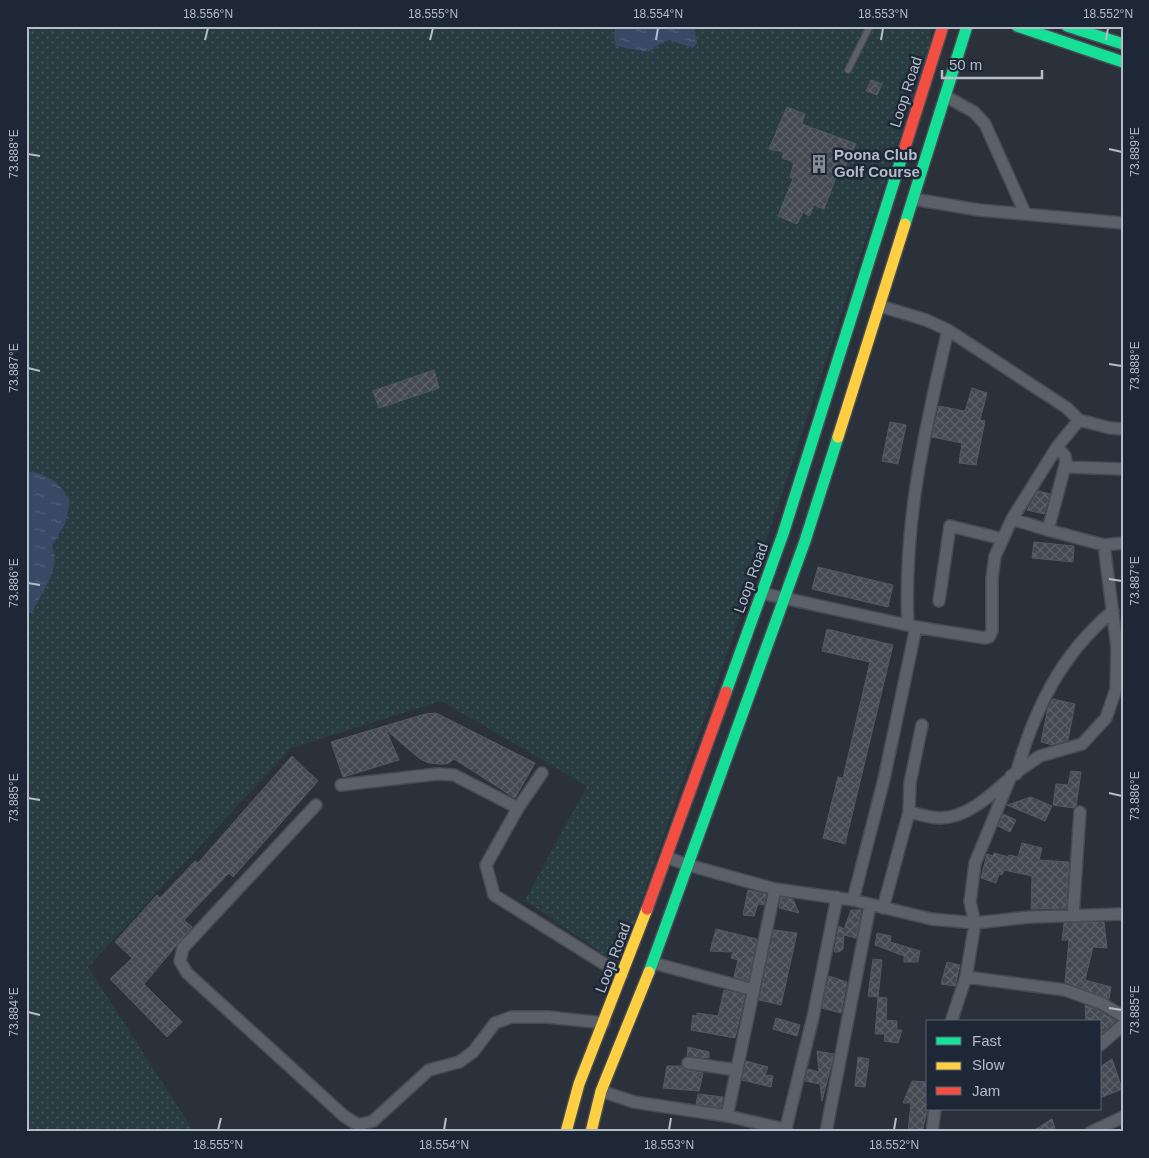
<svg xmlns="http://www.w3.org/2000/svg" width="1149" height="1158" font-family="Helvetica,sans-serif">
	<defs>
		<pattern id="grass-dots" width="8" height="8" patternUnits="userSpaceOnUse" patternTransform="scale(1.25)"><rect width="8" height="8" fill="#283c41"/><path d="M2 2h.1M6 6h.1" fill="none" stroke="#45565b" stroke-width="1.8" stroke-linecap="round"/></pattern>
		<pattern id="water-ripples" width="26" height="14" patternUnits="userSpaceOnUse" patternTransform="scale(1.25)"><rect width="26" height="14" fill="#374965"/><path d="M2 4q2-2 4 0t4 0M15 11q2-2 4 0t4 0" fill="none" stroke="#52617a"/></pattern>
		<pattern id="building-cross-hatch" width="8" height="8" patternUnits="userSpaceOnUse" patternTransform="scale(1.25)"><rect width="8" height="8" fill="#444952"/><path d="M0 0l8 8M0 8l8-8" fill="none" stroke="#5d616a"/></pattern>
	</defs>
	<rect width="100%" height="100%" fill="#2b313b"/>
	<path fill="url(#grass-dots)" d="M26,26L931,27L930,45L778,506L619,965L525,900L587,786L441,701L291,748L88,967L194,1132H26Z"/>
	<path fill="url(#water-ripples)" d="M617,26H694L697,43L693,48L669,40L661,43L649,52L615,46C614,38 613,33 617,26Z
		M26,471C47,473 61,483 70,501L65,524L52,546C62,569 41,593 32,613H26Z"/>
	<path fill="url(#building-cross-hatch)" stroke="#535962" d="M871,80L882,84L877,95L866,91Z
		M787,107L805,114L802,124L856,144L844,169L840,167L824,209L814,205L809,216L803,212L797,224L778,216L793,179L790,177L794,162L782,158L784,152L769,149Z
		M434,370L439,388L379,408L373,391Z
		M972,388L987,393L980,420L985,421L976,465L959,463L962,443L932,437L939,406L965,411Z
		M890,422L906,425L898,464L882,461Z
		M1038,491L1050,494L1044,514L1027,510Z
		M1034,542L1074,546L1073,562L1032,558Z
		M818,567L893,585L888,607L812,589Z
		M827,629L893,645L845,844L823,838L838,777L843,778L870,662L822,651Z
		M1053,699L1075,704L1068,740L1053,745L1041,742L1048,708Z
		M436,713L535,763L515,798L454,759L447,764H439L429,763L420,759L386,730L399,760L343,777L331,742L425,714Z
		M292,756L318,781L233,877L229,873L184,920L192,927L144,984L182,1022L167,1037L110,979L132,958L115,942L157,895L160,898L195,861L198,863Z
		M1071,771L1081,772L1076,806L1074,808L1053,805L1056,784L1068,785Z
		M1031,797L1052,806L1045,821L1007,805Z
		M1003,814L1016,820L1010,832L998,826Z
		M1022,843L1042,848L1039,860L1069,862L1066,908L1031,909L1032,876L1004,870L1002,875L999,874L996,883L981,878L987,854L993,856L994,853L1008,857L1009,855L1018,857Z
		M748,890L766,894L764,905L758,904L754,916L743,915Z
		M781,897L793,899L799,913L779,908Z
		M851,910H861L856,938L844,935L843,949L839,952H834L839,926L844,929Z
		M1104,922L1107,948L1093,947L1085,980L1111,987L1109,999L1065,982L1069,940H1062L1064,923Z
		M716,929L757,939L748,981L734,977L738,960L731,958L733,952L710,951Z
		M774,930L797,933L781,1005L759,1000Z
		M877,933L891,936L890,942L920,951L918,962H904V956L875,945Z
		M873,959L882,960L878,997L887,998L886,1020L897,1021V1030H902L898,1043L884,1041L885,1034H875L878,997L868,996Z
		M947,962L960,965L955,986L941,984Z
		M829,976L847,982L841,1013L822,1008Z
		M724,990L745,995L735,1038L691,1030L693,1015L697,1016V1013L718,1016Z
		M1085,1005L1098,1010L1116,1021L1100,1035V1022H1086Z
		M776,1018L800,1025L797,1036L773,1029Z
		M688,1047L709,1052V1058L687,1056Z
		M817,1051L834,1054L822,1101L820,1084L805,1081L808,1069L819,1072Z
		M858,1057L869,1059L865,1087L855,1086Z
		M1112,1059L1122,1089L1100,1098V1067Z
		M746,1061L768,1067L765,1075L773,1076L771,1087L742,1080Z
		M667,1066H681L686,1070L703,1073L699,1091L663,1088Z
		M912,1081L928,1082V1107L922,1132H908L911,1103H903Z
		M698,1094L723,1097L721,1108L696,1104Z
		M1052,1119L1056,1132H1031Z"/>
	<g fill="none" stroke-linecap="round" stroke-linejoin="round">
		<g stroke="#474c53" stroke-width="8">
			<path id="lane" d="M848,70L870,26"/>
		</g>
		<g stroke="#474c53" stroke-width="14">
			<path id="street" d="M945,96L974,112L985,124L1025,213
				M913,199L979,210L1123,223
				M880,306L926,320L948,330L1067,408L1079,420L1110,428L1123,429
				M1057,447L1065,456L1066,462L1048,530L1012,519L1057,447L1079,420
				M1065,467L1123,469
				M1048,530L1104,545L1123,543
				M761,593L916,627L985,638L989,637L992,631V578L995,556L1012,519
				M939,601L950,526L1003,539
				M908,625C903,525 925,428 948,330
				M542,773L518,808L486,865L494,895L622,975
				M1016,774C1034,710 1061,654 1113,611
				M341,785L437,774L454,775L518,808
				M316,805L183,948L180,961L187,973L344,1116L358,1125L373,1121L429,1070L459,1062L473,1052L495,1023L512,1017H548L604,1023
				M909,812C919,814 930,818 940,818C966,818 990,796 1008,780
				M666,857L688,865L775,889L853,900L931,919L975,923L1030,917L1123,914
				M853,900L884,779L916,627
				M883,908L909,812L910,783L922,725
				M1073,916L1080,812
				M653,963L754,990
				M966,977L1065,990L1101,1003L1123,1016
				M951,1022L966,977L975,923L970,902L975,863L1011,776L1040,756L1082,744L1106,718L1116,689L1117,647L1104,545
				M1100,1045L1123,1025
				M688,1063L737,1070
				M601,1091L634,1102L727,1116L785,1129
				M727,1116L775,889
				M785,1132L813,1017L837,897
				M826,1132L870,905
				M932,1132L935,1109
				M1091,1132L1123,1117"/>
		</g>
		<g stroke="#474c53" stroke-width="14">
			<path id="fast" d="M1017,26L1123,62
				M1067,26L1123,44
				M905,224L967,26
				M726,692L783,534L904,150
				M649,972L805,541L838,437"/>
		</g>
		<g stroke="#474c53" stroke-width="14">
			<path id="slow" d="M838,437L905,224
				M566,1132L579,1084L647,909
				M591,1132L601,1091L649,972"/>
		</g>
		<g stroke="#474c53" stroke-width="14">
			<path id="jam" d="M904,150L943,26
				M647,909L726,692"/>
		</g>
		<use href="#lane" stroke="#5c6068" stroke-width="5.5"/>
		<use href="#street" stroke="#5c6068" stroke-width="11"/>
		<use href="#fast" stroke="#16e098" stroke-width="11"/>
		<use href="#slow" stroke="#ffcf43" stroke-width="11"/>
		<use href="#jam" stroke="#f24e42" stroke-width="11"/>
	</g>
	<path fill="none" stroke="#b5bdcb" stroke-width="2" d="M205,40L208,28M430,40L433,28M656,40L658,28M881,40L883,28M1106,40L1108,28M1109,149L1122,152M28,154L40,156M1109,364L1122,366M28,368L40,371M1109,579L1122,581M28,583L40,585M1109,793L1122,796M28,798L40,800M1109,1008L1122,1010M28,1012L40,1015M218,1130L221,1118M444,1130L446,1118M669,1130L671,1118M894,1130L896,1118"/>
	<defs>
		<g id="building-bare" transform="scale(1.5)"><path d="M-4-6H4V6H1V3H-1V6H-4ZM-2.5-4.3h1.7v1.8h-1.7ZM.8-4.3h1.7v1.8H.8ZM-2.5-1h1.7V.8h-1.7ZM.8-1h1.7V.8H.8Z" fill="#858c99" stroke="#1e2736" stroke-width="2.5" paint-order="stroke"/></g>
	</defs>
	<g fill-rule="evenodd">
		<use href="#building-bare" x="819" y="164"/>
	</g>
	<g text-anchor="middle" stroke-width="5" stroke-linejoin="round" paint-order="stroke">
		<g font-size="15" fill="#b5bdcb" stroke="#1e2736">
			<text transform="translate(906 92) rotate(-72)" y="5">Loop Road</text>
			<text transform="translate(751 578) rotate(-70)" y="5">Loop Road</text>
			<text transform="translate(613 958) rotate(-69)" y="5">Loop Road</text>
		</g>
		<g font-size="15" font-weight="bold" fill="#b5bdcb" stroke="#1e2736" text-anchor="start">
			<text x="834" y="160">Poona Club<tspan x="834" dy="17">Golf Course</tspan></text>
		</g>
	</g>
	<rect width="1149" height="1158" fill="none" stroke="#1e2736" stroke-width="55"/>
	<rect x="926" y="1020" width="175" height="90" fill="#1e2736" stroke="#5a6372"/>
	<rect x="936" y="1037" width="25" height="8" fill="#16e098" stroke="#5a6372"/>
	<text x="972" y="1046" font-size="15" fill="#b5bdcb">Fast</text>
	<rect x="936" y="1062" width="25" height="8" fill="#ffcf43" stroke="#5a6372"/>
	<text x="972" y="1070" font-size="15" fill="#b5bdcb">Slow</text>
	<rect x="936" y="1087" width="25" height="8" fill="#f24e42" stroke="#5a6372"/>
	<text x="972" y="1096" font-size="15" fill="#b5bdcb">Jam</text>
	<path d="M942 70v8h100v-8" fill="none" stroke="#b5bdcb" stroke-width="2.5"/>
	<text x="949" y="70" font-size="15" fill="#b5bdcb" stroke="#1e2736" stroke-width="4" paint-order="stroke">50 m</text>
	<rect x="28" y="28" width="1094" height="1102" fill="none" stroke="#b5bdcb" stroke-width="2"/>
	<g font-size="12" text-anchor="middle" fill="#b5bdcb">
		<text x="208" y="18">18.556°N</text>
		<text x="433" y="18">18.555°N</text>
		<text x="658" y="18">18.554°N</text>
		<text x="883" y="18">18.553°N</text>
		<text x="1108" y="18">18.552°N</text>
		<text transform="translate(1135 152) rotate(-90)" y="4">73.889°E</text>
		<text transform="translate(14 154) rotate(-90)" y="4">73.888°E</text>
		<text transform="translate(1135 366) rotate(-90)" y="4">73.888°E</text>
		<text transform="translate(14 368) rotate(-90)" y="4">73.887°E</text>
		<text transform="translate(1135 581) rotate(-90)" y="4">73.887°E</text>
		<text transform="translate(14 583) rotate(-90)" y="4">73.886°E</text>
		<text transform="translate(1135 796) rotate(-90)" y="4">73.886°E</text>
		<text transform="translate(14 798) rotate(-90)" y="4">73.885°E</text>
		<text transform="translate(1135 1010) rotate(-90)" y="4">73.885°E</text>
		<text transform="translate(14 1012) rotate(-90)" y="4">73.884°E</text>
		<text x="218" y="1149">18.555°N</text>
		<text x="444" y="1149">18.554°N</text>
		<text x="669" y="1149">18.553°N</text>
		<text x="894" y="1149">18.552°N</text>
	</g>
</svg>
